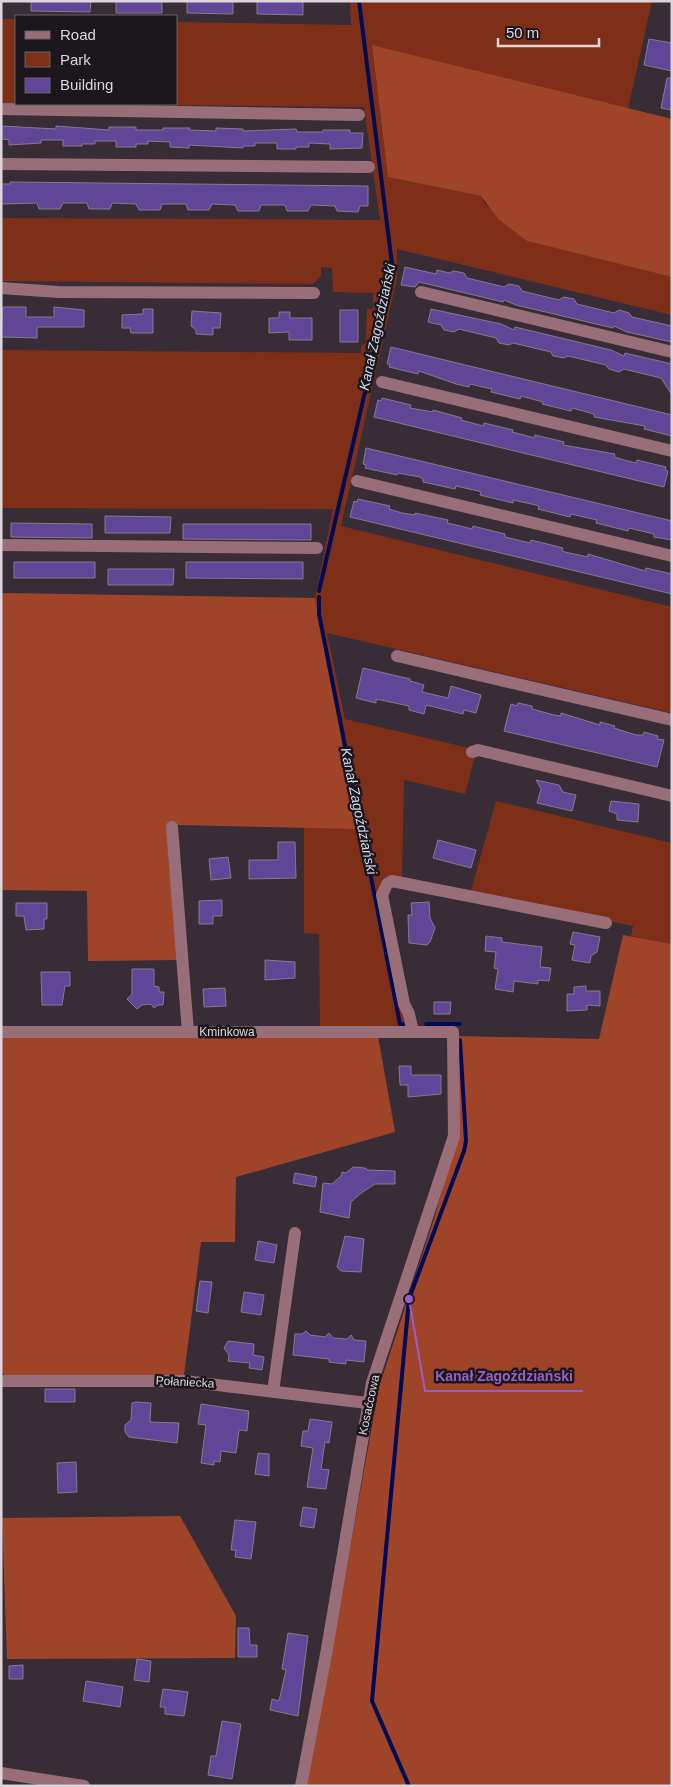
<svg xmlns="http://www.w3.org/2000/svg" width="673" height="1787" font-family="Helvetica,sans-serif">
	<rect width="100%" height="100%" fill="#382d37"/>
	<path fill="#7f2f17" d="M350,1H652L628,109L372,45L388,177L481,196L485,204L527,241L672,277V315L397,249V278L341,526L672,607V713L327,633L345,719L469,748L475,756L465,794L404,780L402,878L390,876L382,879L379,891L406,1020L404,1027L320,1028L319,934L304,933V827L357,829L315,598L333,509L1,508V350L361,353V346L366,343L367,309H373V293L333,292L332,268L321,267V276L313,284L1,281V218L380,220L364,107L55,104H176V22L351,25Z
		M1,19H16V103H1Z
		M496,801L672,843V944L631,936L633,926L471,891Z"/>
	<path fill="#a04429" d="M372,45L672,119V277L527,241L498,219L481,196L388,177Z
		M1,593L315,598L358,829L177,825L174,822H168L179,960L88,961L87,891L1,890Z
		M623,935L672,944V1786H304L327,1677L379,1387L435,1216L458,1134L455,1036L599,1039Z
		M378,1036L395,1132L236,1177L235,1242H201L184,1375L7,1377L1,1372V1038Z
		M180,1516L236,1616L235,1658L7,1659L2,1518Z"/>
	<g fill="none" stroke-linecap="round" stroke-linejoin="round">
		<path stroke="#000c54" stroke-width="4" d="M319,591L389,288L392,264L359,1
			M319,597V614L400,1024H403
			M426,1024H460
			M409,1786L372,1701L409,1299L464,1151L466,1141L460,1040"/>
	</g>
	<path fill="#614698" stroke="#807d8c" d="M31,1H91L90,12L31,11Z
		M116,1H162V13H116Z
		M187,1H233V14L187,13Z
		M257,1H303V15L257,14Z
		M649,39L672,43V71L644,65Z
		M667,78H672V110L661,108Z
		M2,126L56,129V126L109,130V127H136V130H163V128H190L189,130L216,131V128L243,129V131L296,129L297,132H323V130H350V133H363L362,148L330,149V144L309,143V147H296V149H277V143H255V146H243V148L189,145V148L170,147V142L148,141V144H136V147H116V141H95V144H82V146H63V140H41V143L9,145V140L2,139Z
		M10,182L368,186V206H360L358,212L337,211L335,206L311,205L308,211H287L285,205H261L259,211H238L235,205L212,204L209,210H188L186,204H162L160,210H139L136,204L112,203L110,209H89L87,203H63L60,209H39L37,203L1,204V184H10Z
		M405,267L436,274L437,270L449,273L454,271L464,273L467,278L504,287L509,284L519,286L522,291L559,300L564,297L574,299L577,304L614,313L619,310L629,313L632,317L672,326V342L627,332L614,326L613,328L516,305L504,300L503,302L419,282L415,287L401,285Z
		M3,307H26V317H54V307L84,310V327H37V338L1,337Z
		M143,309H153V333H131L130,328H122V315L143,314Z
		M431,309L501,324L514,330L515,327L611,350L624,356L625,353L672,364V395L661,378L624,369L619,372L609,369L606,365L568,356L564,358L553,356L551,352L513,343L509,345L499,343L496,338L459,329L454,332L444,330L441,325L428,322Z
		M340,310H358V342H340Z
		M192,311L221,313L220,328H213V335L196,334V330L191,326Z
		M279,312H290V318H312V340H289V332L269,333V318H279Z
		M391,347L672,415V436L644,429L645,426L594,417V414L572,408L571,411L542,404L543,402L521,396L520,399L491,392L492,389L470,384L469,387L456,384L419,371L418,374L389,367L390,364H387Z
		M382,398L411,405L410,408L433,412V410L462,418L461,420L483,426L484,423L513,430L512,432L524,435L534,438L535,435L564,442L563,445L615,454L614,457L624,460L636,463L637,460L666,467L665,470L668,471L664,487L374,417L378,400L381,401Z
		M366,448L672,521V540L654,537V534L629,528L628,531L596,523L597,520L571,514L570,517L538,509L539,506L536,505L513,500V503L480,495L481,492L478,491L456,486L455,489L423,482V479L420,477L398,473L397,475L365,468L366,465L363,464Z
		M358,499L390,506L389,509L402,513L415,515V513L448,520L447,523L460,526L472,529L473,526L505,534V537L530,543L531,540L563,548L562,551L565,552L588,557V554L645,571L646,568L672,574V594L350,517L354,501L357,502Z
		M105,516L171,517L170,533H105Z
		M11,523L92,524V538L11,537Z
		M183,524H311V540L183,539Z
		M14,562H95V578H14Z
		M186,562H303V579L186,578Z
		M108,569H174L173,585H108Z
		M363,668L410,679V681L424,685L422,692L448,698L451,686L481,695L476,713L464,710L463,714L426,705L424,714L409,710V706L376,699V703L356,698Z
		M518,703L532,706V709L554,715L561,716V713L600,725V722L615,726L614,728L636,735H643L644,732L658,736L657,739L664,740L657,767L504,731L511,704L517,706Z
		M536,780L559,785L563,792L576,795L572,811L537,803L541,789Z
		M611,801L639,804L638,822L617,820V814L609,811Z
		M438,840L476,850L471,868L433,858Z
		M278,842H295L296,878L249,879V860H278Z
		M228,857L231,878L211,880L209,859Z
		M222,900V916H213V924H199V901Z
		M429,902L430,918L435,928L430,942L427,945L409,943L408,915H412L411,903Z
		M16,903H47V919H44V929L26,930L24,916H16Z
		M573,932L600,937L597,952L591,956L590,963L572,960L575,945L570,944Z
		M486,936L502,938V942L542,947L540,967L551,968L549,981L538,980V984L514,981L513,992L495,989L498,969L494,968L496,952L485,951Z
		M265,960L295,962V978L265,980Z
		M132,969H154V986L159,987V992H164L163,1005H158L154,1008L151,1004L142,1005L137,1009L127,999L132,994Z
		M41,972H70V986H65L62,1005H42Z
		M586,986V991H600V1006L587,1005V1010L567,1011V994H574V987Z
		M225,988L226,1006L204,1007L203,989Z
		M434,1002H451L450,1014H434Z
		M399,1066H411V1075H441V1094L408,1097V1085H400Z
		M353,1167L365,1168L368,1170L395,1171V1184H375L361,1193L351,1202L349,1218L320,1212L323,1183L332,1184L341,1176L342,1172L346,1173Z
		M295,1173L317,1177L315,1187L293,1183Z
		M345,1236L364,1239L361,1272L341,1271L337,1267Z
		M258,1241L277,1245L274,1263L255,1260Z
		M200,1281L212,1282L208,1313L196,1311Z
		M244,1292L264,1295L261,1315L241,1312Z
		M306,1331L310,1335L325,1337L329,1333L333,1338L347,1339L351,1335L354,1340L366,1341L364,1362L346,1360V1364L337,1363L329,1362V1359L293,1355L295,1334H302Z
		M228,1341L254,1344L253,1355L264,1357L262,1370L249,1368L250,1363L228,1361L229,1355L224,1348Z
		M45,1389H75V1402H45Z
		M136,1402L151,1403L150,1422L179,1423L177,1443L129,1437L125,1432V1425L131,1420L132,1403Z
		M201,1404L249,1411L247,1431L239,1430L236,1453L221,1451L220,1462L214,1461V1465L201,1463L206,1425L198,1424Z
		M310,1419L332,1422L329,1443L325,1442L321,1469L329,1470L326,1489L307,1487L313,1448L301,1446L303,1431H308Z
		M258,1453L269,1454V1476L255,1474Z
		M76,1462L77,1492L58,1493L57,1463Z
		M303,1507L317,1509L314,1528L300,1526Z
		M235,1520L256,1522L251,1559L235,1557L236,1550H231Z
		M238,1628H249L250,1645H257V1657H238Z
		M288,1633L308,1636L298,1716L270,1710L272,1699L279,1701L286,1670L282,1669Z
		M137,1659L151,1661L149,1682L134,1680Z
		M23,1665V1679H9V1666Z
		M86,1681L123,1687L120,1707L83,1701Z
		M163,1689L188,1692L184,1716L165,1714V1707H160Z
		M222,1721L241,1724L232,1779L208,1775L211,1756H216Z"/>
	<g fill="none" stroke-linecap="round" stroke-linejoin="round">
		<path stroke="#9a6e78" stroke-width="12" d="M1,109L359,115
			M1,164L369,167
			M1,288L58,292L314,293
			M421,292L672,352
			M382,382L672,451
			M357,481L672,556
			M1,545L317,548
			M397,656L672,720
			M472,752L478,750L672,796
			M172,827L188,1032
			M1,1032H453L454,1136L372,1383L327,1649L301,1786
			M413,1032L409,1014L404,1004L382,895L387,884L392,881L606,923
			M1,1381H184L367,1403
			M273,1392L295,1233
			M1,1773L84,1786"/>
	</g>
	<g text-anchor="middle" stroke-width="5" stroke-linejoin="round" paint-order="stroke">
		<g font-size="12" fill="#dcd5db" stroke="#1c171c">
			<text x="227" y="1036">Kminkowa</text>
			<text transform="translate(185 1382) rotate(3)" y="4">Połaniecka</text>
			<text transform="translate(369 1405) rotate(-78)" y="4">Kosaćcowa</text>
		</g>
		<g font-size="14" font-style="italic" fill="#cdd9ee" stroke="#1c171c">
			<text transform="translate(377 327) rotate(-78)" y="5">Kanał Zagoździański</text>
			<text transform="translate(359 811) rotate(78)" y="5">Kanał Zagoździański</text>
		</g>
	</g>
	<path fill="none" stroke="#985fc7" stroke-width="2" d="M409 1299L425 1391H583"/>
	<circle fill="#985fc7" stroke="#1c171c" stroke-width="2" cx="409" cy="1299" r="5"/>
	<g font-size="14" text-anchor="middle" font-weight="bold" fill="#985fc7" stroke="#1c171c" stroke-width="5" stroke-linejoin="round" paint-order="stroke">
		<text x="504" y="1381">Kanał Zagoździański</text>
	</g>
	<rect width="673" height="1787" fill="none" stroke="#dcd5db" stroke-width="5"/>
	<rect x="15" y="15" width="162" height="90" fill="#1c171c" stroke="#696368"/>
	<rect x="25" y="31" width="25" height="8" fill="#9a6e78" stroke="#696368"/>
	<text x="60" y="40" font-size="15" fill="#dcd5db">Road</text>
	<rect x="25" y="52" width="25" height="15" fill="#7f2f17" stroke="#696368"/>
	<text x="60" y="65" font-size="15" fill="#dcd5db">Park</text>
	<rect x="25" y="78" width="25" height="15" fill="#614698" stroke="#696368"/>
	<text x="60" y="90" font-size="15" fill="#dcd5db">Building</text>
	<path d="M498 38v8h101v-8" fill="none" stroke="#dcd5db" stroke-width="2.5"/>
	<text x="506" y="38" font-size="15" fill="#dcd5db" stroke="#1c171c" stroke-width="4" paint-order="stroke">50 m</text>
</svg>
